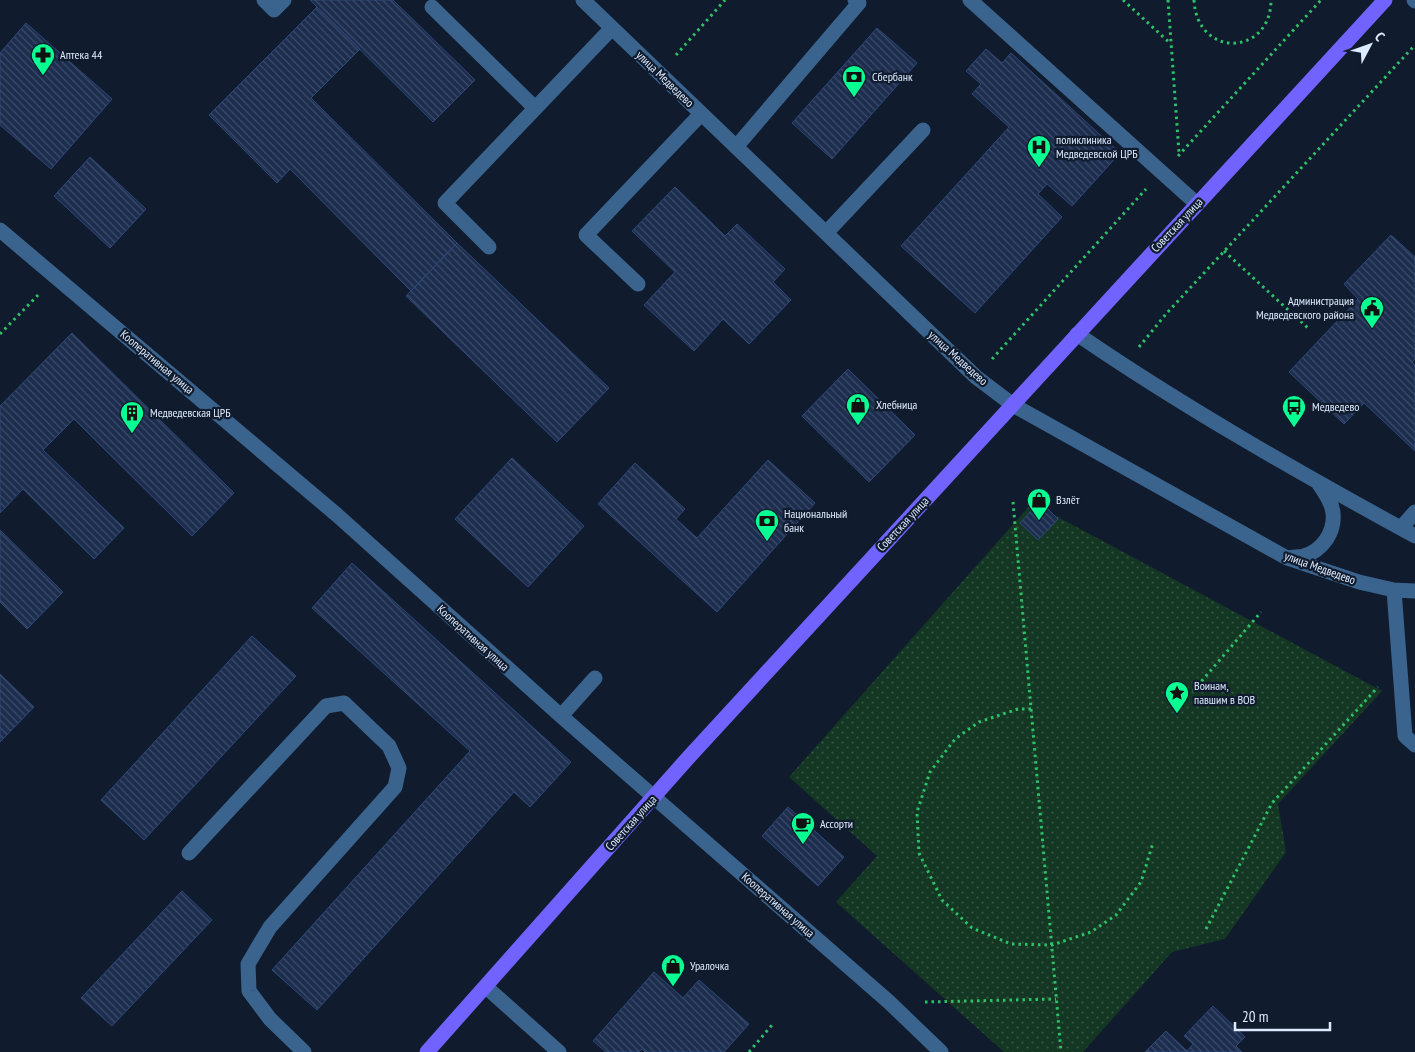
<svg xmlns="http://www.w3.org/2000/svg" width="1415" height="1052" font-family="'PT Sans Narrow',sans-serif">
	<defs>
		<pattern id="park-dots" width="8" height="8" patternUnits="userSpaceOnUse" patternTransform="scale(1.25)"><rect width="8" height="8" fill="#133722"/><path d="M2 2h.1M6 6h.1" fill="none" stroke="#355443" stroke-width="1.8" stroke-linecap="round"/></pattern>
		<pattern id="building-back-hatch" width="6" height="6" patternUnits="userSpaceOnUse" patternTransform="scale(1.25)"><rect width="6" height="6" fill="#1c2d4e"/><path d="M-1 5l2 2M0 0l6 6M5-1l2 2" fill="none" stroke="#3c4c69"/></pattern>
	</defs>
	<rect width="100%" height="100%" fill="#101b2d"/>
	<path fill="url(#park-dots)" d="M1032,503L1382,691L1278,804L1286,852L1225,939L1172,952L1083,1052H1004L836,902L877,856L789,777Z"/>
	<path fill="url(#building-back-hatch)" stroke="#2d487b" d="M310,0H393L475,80L433,122Z
		M317,7L360,49L311,98L457,243L411,291L290,169L277,183L209,115Z
		M26,23L112,99L51,169L0,125V53Z
		M877,28L917,63L832,159L792,123Z
		M986,49L1002,63L1011,53L1120,153L1072,206L1047,184L1038,194L1062,217L975,313L901,246L1009,127L972,94L981,84L966,71Z
		M90,157L146,209L110,248L54,196Z
		M675,187L725,236L737,224L785,269L773,282L791,300L749,344L723,319L694,351L644,305L675,272L632,231Z
		M1391,235L1415,257V359L1412,362L1415,365V451L1364,403L1344,424L1289,372L1358,299L1344,284Z
		M457,243L609,388L557,442L406,296Z
		M72,333L234,493L192,536L74,419L43,450L124,528L94,559L23,489L0,513V406Z
		M848,369L915,435L869,482L802,416Z
		M512,458L584,526L528,587L455,519Z
		M768,460L815,503L717,612L598,504L635,463L685,509L676,519L697,538Z
		M1040,501L1058,519L1038,540L1020,523Z
		M0,530L63,592L27,629L0,602Z
		M352,563L571,762L530,807L514,792L317,1010L272,970L470,751L312,608Z
		M252,636L296,676L144,840L101,800Z
		M0,674L34,707L0,742Z
		M788,807L844,857L818,886L762,836Z
		M182,891L212,920L112,1026L81,998Z
		M654,972L683,998L699,980L749,1024L724,1052H645L642,1049L639,1052H606L593,1041Z
		M1213,1006L1245,1037L1236,1046L1242,1052H1145L1166,1031L1187,1051L1193,1044L1184,1036Z"/>
	<g fill="none" stroke-linecap="round" stroke-linejoin="round">
		<path stroke="#2cc368" stroke-width="3" stroke-dasharray="2.5 4" stroke-linecap="butt" d="M1123,0L1171,44
			M1168,0L1179,153
			M1194,0C1197,59 1271,56 1271,0
			M676,55L725,0
			M1178,156L1321,0
			M1224,251L1309,329
			M0,334L40,293
			M1139,347L1166,314L1415,45
			M992,359L1146,189
			M1013,502L1061,1052
			M1193,691L1261,612
			M1031,709H1018L979,722L955,739L930,772L917,812L919,853L942,900L972,928L1011,944L1052,945L1091,932L1116,915L1141,882L1153,843
			M1206,929L1272,803L1378,687
			M925,1002L1056,999
			M749,1052L772,1025"/>
		<path stroke="#3a648d" stroke-width="15" d="M264,0L274,10L284,0
			M583,0L976,377L1013,405L1287,558L1359,582L1394,590L1415,591
			M970,0L1197,204
			M1414,0L1415,1
			M432,7L535,108
			M736,147L859,3L855,0
			M0,230L337,515L561,716L889,1002L941,1052
			M826,233L923,130
			M489,247L445,203L612,28
			M638,284L586,235L701,114
			M1077,334C1185,408 1300,473 1415,536
			M1401,528L1415,512
			M1288,558C1293,557 1299,557 1304,556C1323,550 1335,532 1333,513C1332,502 1325,493 1319,484
			M1394,590L1405,736L1415,745
			M561,716L595,678
			M189,853L326,706L344,703L389,746L399,768L395,787L270,927L248,964L249,991L270,1019L304,1052
			M486,987L559,1052"/>
		<path stroke="#7063ff" stroke-width="15" d="M427,1052L688,758L1385,0"/>
	</g>
	<defs>
		<g id="pharmacy-pin" transform="scale(1.25)"><path d="M0 17L-7.5 6A9.5 9.5 0 1 1 7.5 6Z" fill="#08ff92" stroke="#101b2d"/><path d="M-2-6h4v4h4v4h-4v4h-4v-4h-4v-4h4Z" fill="#111"/></g>
		<g id="bank-pin" transform="scale(1.25)"><path d="M0 17L-7.5 6A9.5 9.5 0 1 1 7.5 6Z" fill="#08ff92" stroke="#101b2d"/><path d="M-6-4H6V4H-6ZM0-2.3a2.3 2.3 0 1 0 0 4.6a2.3 2.3 0 1 0 0-4.6Z" fill="#111"/></g>
		<g id="hospital-pin" transform="scale(1.25)"><path d="M0 17L-7.5 6A9.5 9.5 0 1 1 7.5 6Z" fill="#08ff92" stroke="#101b2d"/><path d="M-5-5h3v3.5h4V-5h3V5h-3V1.5h-4V5h-3Z" fill="#111"/></g>
		<g id="civic-pin" transform="scale(1.25)"><path d="M0 17L-7.5 6A9.5 9.5 0 1 1 7.5 6Z" fill="#08ff92" stroke="#101b2d"/><path d="M-.6-6.5H3V-4.5H.6V-3L4-1V1h2V6H-6V1h2V-1L-.6-3ZM-1.2 2.5V6h2.4V2.5Z" fill="#111"/></g>
		<g id="shop-pin" transform="scale(1.25)"><path d="M0 17L-7.5 6A9.5 9.5 0 1 1 7.5 6Z" fill="#08ff92" stroke="#101b2d"/><path d="M-5-2.5h2.3a2.7 3.5 0 0 1 5.4 0H5L5.5 6h-11ZM-1.5-2.5h3a1.5 2.3 0 0 0-3 0Z" fill="#111"/></g>
		<g id="bus-pin" transform="scale(1.25)"><path d="M0 17L-7.5 6A9.5 9.5 0 1 1 7.5 6Z" fill="#08ff92" stroke="#101b2d"/><path d="M-5-6H5V4H4V6H2V4H-2V6H-4V4H-5ZM-3.5-4V0h7V-4ZM-3.5 1.2v1.5H-2V1.2ZM2 1.2v1.5H3.5V1.2Z" fill="#111"/></g>
		<g id="building-pin" transform="scale(1.25)"><path d="M0 17L-7.5 6A9.5 9.5 0 1 1 7.5 6Z" fill="#08ff92" stroke="#101b2d"/><path d="M-4-6H4V6H1V3H-1V6H-4ZM-2.5-4.3h1.7v1.8h-1.7ZM.8-4.3h1.7v1.8H.8ZM-2.5-1h1.7V.8h-1.7ZM.8-1h1.7V.8H.8Z" fill="#111"/></g>
		<g id="sight-pin" transform="scale(1.25)"><path d="M0 17L-7.5 6A9.5 9.5 0 1 1 7.5 6Z" fill="#08ff92" stroke="#101b2d"/><path d="M0-6L1.8-2.2L6-1.7L2.9 1.2L3.7 5.4L0 3.3L-3.7 5.4L-2.9 1.2L-6-1.7L-1.8-2.2Z" fill="#111"/></g>
		<g id="cafe-pin" transform="scale(1.25)"><path d="M0 17L-7.5 6A9.5 9.5 0 1 1 7.5 6Z" fill="#08ff92" stroke="#101b2d"/><path d="M-5.5-4.5H6V0H3Q3 3.5 0 3.5H-2.5Q-5.5 3.5-5.5 0ZM3-3.2v2h1.7v-2ZM-6 4.5H4V6H-6Z" fill="#111"/></g>
	</defs>
	<g fill-rule="evenodd">
		<use href="#pharmacy-pin" x="43" y="55"/>
		<use href="#bank-pin" x="854" y="77"/>
		<use href="#hospital-pin" x="1039" y="147"/>
		<use href="#civic-pin" x="1372" y="308"/>
		<use href="#shop-pin" x="858" y="405"/>
		<use href="#bus-pin" x="1294" y="407"/>
		<use href="#building-pin" x="132" y="413"/>
		<use href="#shop-pin" x="1039" y="500"/>
		<use href="#bank-pin" x="767" y="521"/>
		<use href="#sight-pin" x="1177" y="693"/>
		<use href="#cafe-pin" x="803" y="824"/>
		<use href="#shop-pin" x="673" y="966"/>
	</g>
	<g text-anchor="middle" stroke-width="4.5" stroke-linejoin="round" paint-order="stroke">
		<g font-size="12" fill="#dcebff" stroke="#101b2d" text-anchor="start">
			<text x="60" y="59">Аптека 44</text>
			<text x="872" y="81">Сбербанк</text>
			<text x="1056" y="144">поликлиника<tspan x="1056" dy="14">Медведевской ЦРБ</tspan></text>
			<text x="1354" y="305" text-anchor="end">Администрация<tspan x="1354" dy="14">Медведевского района</tspan></text>
			<text x="876" y="409">Хлебница</text>
			<text x="1312" y="411">Медведево</text>
			<text x="150" y="417">Медведевская ЦРБ</text>
			<text x="1056" y="504">Взлёт</text>
			<text x="784" y="518">Национальный<tspan x="784" dy="14">банк</tspan></text>
			<text x="1194" y="690">Воинам,<tspan x="1194" dy="14">павшим в ВОВ</tspan></text>
			<text x="820" y="828">Ассорти</text>
			<text x="690" y="970">Уралочка</text>
		</g>
		<g font-size="12" fill="#dcebff" stroke="#101b2d">
			<text transform="translate(665 79) rotate(44)" y="4">улица Медведево</text>
			<text transform="translate(1177 225) rotate(-47)" y="4">Советская улица</text>
			<text transform="translate(958 358) rotate(42)" y="4">улица Медведево</text>
			<text transform="translate(157 362) rotate(40)" y="4">Кооперативная улица</text>
			<text transform="translate(903 524) rotate(-47)" y="4">Советская улица</text>
			<text transform="translate(1320 568) rotate(20)" y="4">улица Медведево</text>
			<text transform="translate(473 638) rotate(42)" y="4">Кооперативная улица</text>
			<text transform="translate(631 823) rotate(-48)" y="4">Советская улица</text>
			<text transform="translate(778 905) rotate(41)" y="4">Кооперативная улица</text>
		</g>
	</g>
	<g transform="translate(1370 45) rotate(49)" stroke="#101b2d" stroke-width="4" paint-order="stroke">
	<path d="M0-4L9 19L0 12L-9 19Z" fill="#dcebff"/>
	<text y="-8" font-size="14" font-weight="bold" text-anchor="middle" fill="#dcebff">С</text>
	</g>
	<path d="M1235 1022v8h95v-8" fill="none" stroke="#dcebff" stroke-width="2.5"/>
	<text x="1242" y="1022" font-size="15" fill="#dcebff" stroke="#101b2d" stroke-width="4" paint-order="stroke">20 m</text>
</svg>
